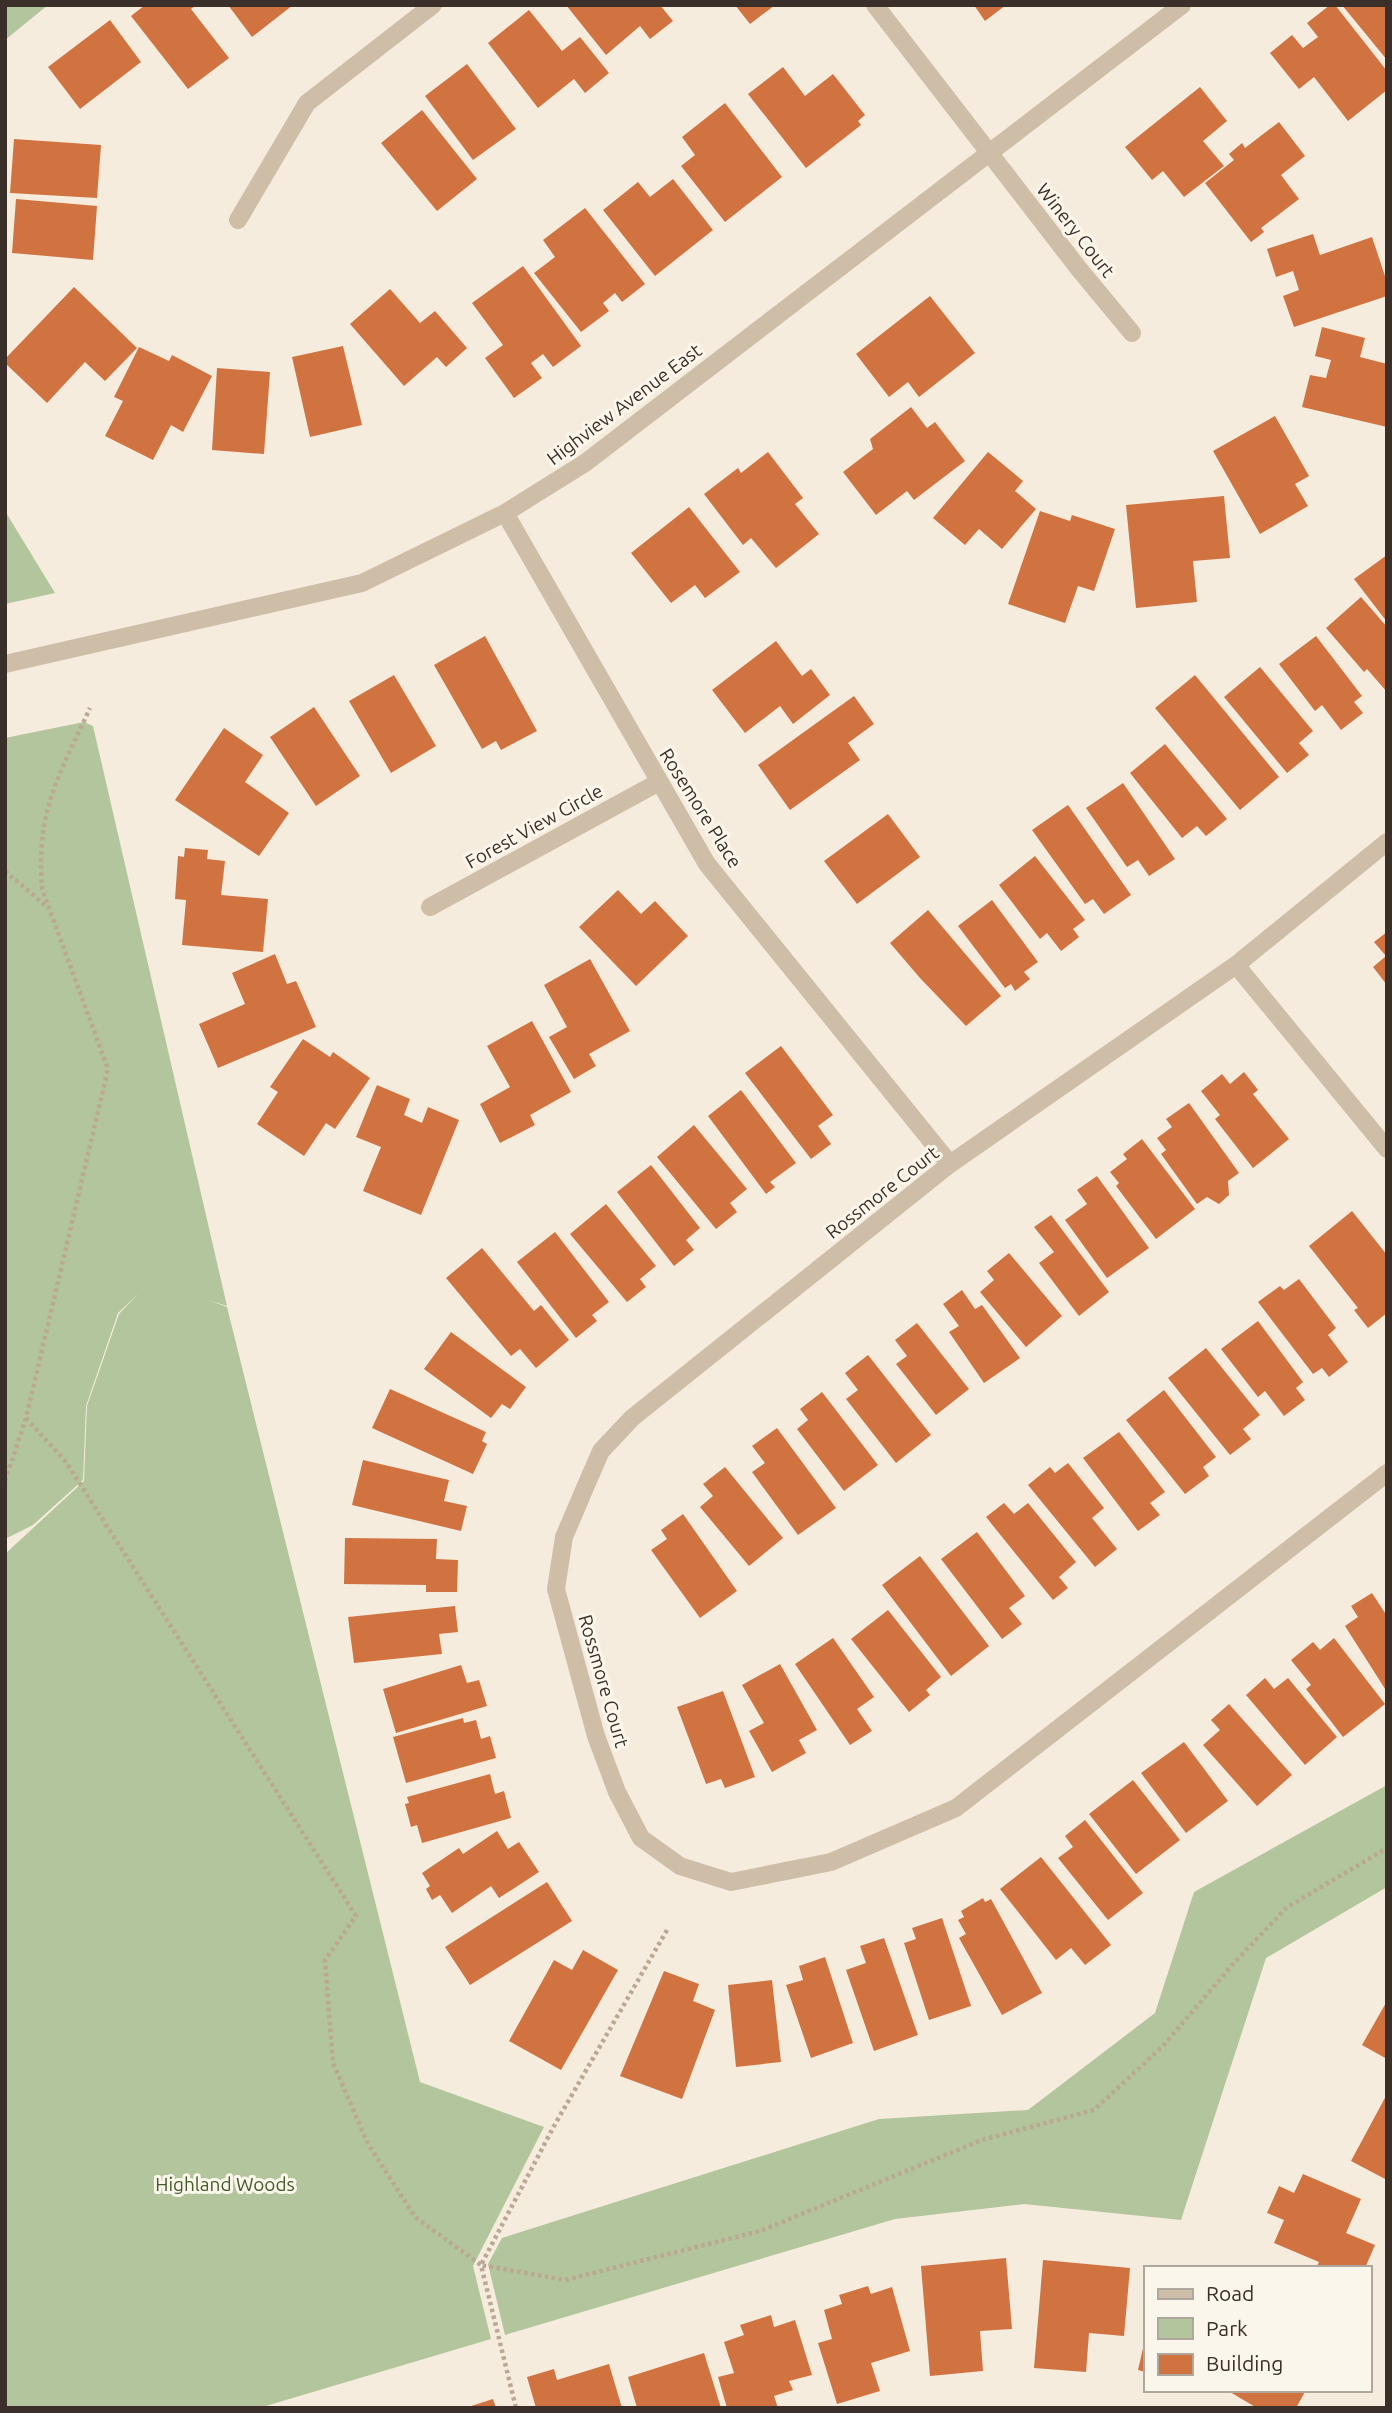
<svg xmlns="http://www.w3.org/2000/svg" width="1392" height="2413" font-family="Ubuntu,sans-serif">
	<rect width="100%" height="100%" fill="#f5ecde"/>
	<path fill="#b3c59c" d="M5,5H48L5,40Z
		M5,511L55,593L5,604Z
		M84,722L93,726L227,1306L208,1300L227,1307L420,2082L544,2127L473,2266L491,2339L259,2408H5V1554L84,1481L87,1406L119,1314L138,1294L118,1313L86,1406L83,1480L33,1525L5,1539V738Z
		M1387,1785V1887L1266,1958L1181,2220L1024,2204L895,2219L505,2335L488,2264L502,2238L879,2119L1028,2110L1155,2013L1194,1892Z"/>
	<path fill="#d07341" d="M145,5H196L191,9L229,58L188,89L131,16Z
		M228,5H293L252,37Z
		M566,5H660L673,21L650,39L640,26L606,55Z
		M735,5H775L750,24Z
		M974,5H1006L985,21Z
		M1330,5H1335L1387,71V90L1348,121L1314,77L1299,89L1270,53L1292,35L1303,48L1318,37L1307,23Z
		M1342,5H1387V60Z
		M529,10L562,51L580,37L609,73L585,93L574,79L538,108L488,43Z
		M110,20L141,62L80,109L48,67Z
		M467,64L516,129L473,160L425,96Z
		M783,67L805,96L833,74L865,115L858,121L861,125L806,168L748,94Z
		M1200,87L1227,121L1203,141L1224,166L1184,197L1163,171L1152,180L1125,147Z
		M725,103L782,177L725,222L681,166L695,155L682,137Z
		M422,110L477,179L437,211L381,143Z
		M1279,122L1305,156L1281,175L1299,199L1261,228L1264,232L1251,242L1205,183L1234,160L1229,154L1242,143L1245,148Z
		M14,139L101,145L97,198L10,193Z
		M673,179L713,230L655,276L603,210L638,182L650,197Z
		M16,199L97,206L93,260L12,253Z
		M585,208L645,284L622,302L615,293L603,303L609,311L581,332L534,273L555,257L543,240Z
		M1313,234L1320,255L1372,237L1387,282V296L1294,327L1283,296L1299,290L1293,271L1276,277L1267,249Z
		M523,266L581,346L553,367L543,354L531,363L542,378L514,398L485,358L503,345L472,303Z
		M74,287L137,348L105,381L85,362L47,403L5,363V359Z
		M390,289L420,323L435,311L467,348L446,367L437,357L404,386L350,324Z
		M930,296L975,353L919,397L908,382L889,397L856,354Z
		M1322,327L1365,338L1360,357L1387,364V427L1302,407L1310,375L1326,378L1331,360L1315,356Z
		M343,346L362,425L310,437L292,357Z
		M139,347L169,361L172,355L212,376L183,432L171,425L153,460L105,436L123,401L114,397Z
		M217,368L270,372L264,454L212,450Z
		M911,407L927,428L935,422L965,461L914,500L907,491L876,515L843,472L873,449L870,439Z
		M1275,416L1309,476L1295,484L1308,506L1260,534L1213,451Z
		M768,452L803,498L795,504L819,534L776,568L751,538L743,545L704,494L738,468L741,473Z
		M988,452L1023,481L1015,491L1036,509L1002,549L979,529L965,545L933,518Z
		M1224,496L1230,558L1193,561L1197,602L1136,608L1126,505Z
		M689,507L740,572L705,598L695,585L671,603L631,553Z
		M1040,511L1070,521L1072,515L1115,529L1094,591L1078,586L1065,623L1008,604Z
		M1387,555V622L1354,579Z
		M1361,597L1387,627V692L1367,669L1364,672L1326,628Z
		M485,636L537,731L501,750L496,741L482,749L434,665Z
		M1316,636L1362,696L1354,702L1363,713L1341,730L1322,705L1315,711L1279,664Z
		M776,641L802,676L811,669L830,695L793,724L780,706L745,733L712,690Z
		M1260,667L1313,731L1299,743L1309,755L1287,773L1224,697Z
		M394,675L436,746L391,773L349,701Z
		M1195,675L1279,777L1240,810L1155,708Z
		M854,696L874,724L848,743L860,760L790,810L758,765Z
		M314,707L360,776L316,806L270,737Z
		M224,728L263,755L245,782L289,813L259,856L175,800Z
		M1165,744L1227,819L1206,836L1197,826L1182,838L1130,773Z
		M1123,783L1175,859L1149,876L1138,860L1127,867L1086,808Z
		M1068,805L1131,895L1104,914L1093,899L1085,904L1032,830Z
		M888,814L920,857L857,904L824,861Z
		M185,848L208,850L207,859L225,861L221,895L268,899L263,952L182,945L186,900L175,899L178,856L184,857Z
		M1035,856L1085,920L1073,929L1079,937L1061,951L1047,933L1040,939L999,885Z
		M618,890L641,914L655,901L688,936L636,986L579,927Z
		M992,900L1038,962L1024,972L1030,979L1015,991L1011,984L1005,988L958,926Z
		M928,910L1001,996L966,1026L920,978L890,943Z
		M1387,932V985L1373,967L1386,956L1374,942Z
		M275,954L287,984L296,981L316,1027L218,1068L199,1024L245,1004L232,973Z
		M590,959L630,1031L589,1054L596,1066L574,1079L549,1037L567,1027L544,985Z
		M532,1021L571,1092L530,1115L535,1125L500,1143L480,1104L510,1087L487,1046Z
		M303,1039L330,1057L333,1052L370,1078L335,1129L326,1123L304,1156L257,1124L278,1092L270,1087Z
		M781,1046L833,1115L818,1126L831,1144L811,1159L745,1073Z
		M1244,1072L1258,1090L1253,1094L1289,1139L1253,1168L1215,1119L1220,1115L1201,1091L1222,1074L1230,1084Z
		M377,1085L410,1099L404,1115L422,1123L428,1107L459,1120L421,1215L363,1191L381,1147L356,1137Z
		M741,1090L796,1163L770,1182L775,1187L766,1194L708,1116Z
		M1189,1103L1239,1173L1228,1181L1229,1195L1219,1204L1207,1197L1197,1204L1161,1154L1166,1150L1157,1138L1172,1127L1166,1119Z
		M694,1125L747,1189L730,1203L737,1212L716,1229L657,1157Z
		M1142,1139L1195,1209L1156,1239L1116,1186L1119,1183L1110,1172L1127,1159L1123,1154Z
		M651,1165L700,1228L686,1240L694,1250L674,1266L617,1192Z
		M1097,1176L1149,1248L1107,1278L1065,1220L1087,1204L1077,1190Z
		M606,1204L656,1266L640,1279L646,1287L627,1302L570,1234Z
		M1352,1211L1387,1255V1313L1368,1328L1354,1310L1358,1308L1309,1246Z
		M1051,1215L1109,1292L1079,1316L1039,1263L1054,1252L1034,1227Z
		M555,1232L609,1302L592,1315L597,1321L576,1338L517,1262Z
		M482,1248L534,1311L541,1305L569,1340L536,1368L520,1349L511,1356L446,1278Z
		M1009,1253L1062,1316L1026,1347L980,1292L994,1280L987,1271Z
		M1299,1279L1336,1328L1328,1335L1348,1362L1329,1377L1322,1368L1313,1374L1258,1302L1280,1286L1284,1290Z
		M962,1290L975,1309L982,1305L1020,1358L984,1383L949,1332L959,1326L943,1304Z
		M1258,1321L1303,1382L1296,1388L1305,1400L1284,1416L1265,1391L1258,1397L1221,1349Z
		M917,1323L969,1389L936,1415L896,1364L907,1356L895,1340Z
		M451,1332L526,1387L510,1409L502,1404L491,1418L424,1369Z
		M1206,1348L1260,1415L1243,1429L1251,1439L1230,1455L1168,1378Z
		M868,1355L931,1435L896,1463L846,1399L858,1390L845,1373Z
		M390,1389L486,1432L482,1441L487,1444L473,1474L372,1428Z
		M1164,1390L1216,1457L1203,1467L1209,1476L1185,1494L1126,1420Z
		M822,1392L878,1465L844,1491L797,1429L808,1420L800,1409Z
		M777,1428L836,1508L798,1535L752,1472L765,1463L752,1446Z
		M1119,1432L1165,1492L1150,1503L1160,1515L1138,1531L1083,1458Z
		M363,1460L449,1480L444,1501L467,1506L461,1531L352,1505Z
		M1068,1463L1104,1508L1092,1518L1117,1549L1095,1567L1028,1485L1050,1467L1055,1473Z
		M725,1467L783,1538L749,1566L700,1507L713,1496L703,1484Z
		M1004,1503L1014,1514L1028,1503L1076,1562L1059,1577L1068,1588L1053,1600L986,1517Z
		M683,1514L737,1591L700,1618L651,1550L667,1539L661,1530Z
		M977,1532L1025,1596L1009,1608L1022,1624L1002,1639L941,1559Z
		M345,1538L437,1539L436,1559L458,1560L457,1592H426V1585L344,1584Z
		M920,1556L989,1646L951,1676L882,1585Z
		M1372,1593L1387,1616V1692L1345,1626L1358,1617L1351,1606Z
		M455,1606L458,1632L439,1634L442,1654L354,1663L348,1617Z
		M888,1610L941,1677L926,1690L930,1695L909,1712L851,1639Z
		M833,1638L874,1697L857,1709L872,1731L850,1745L795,1664Z
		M1334,1638L1385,1704L1343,1737L1306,1689L1311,1685L1291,1660L1313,1642L1320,1650Z
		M780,1664L817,1730L799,1740L806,1753L772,1772L749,1731L764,1723L742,1685Z
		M461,1665L467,1683L479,1680L487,1706L396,1733L383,1689Z
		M1265,1678L1274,1689L1288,1678L1337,1737L1305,1765L1246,1695Z
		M723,1691L755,1777L725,1788L721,1779L706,1784L677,1707Z
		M1229,1704L1292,1775L1257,1806L1203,1745L1220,1730L1211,1720Z
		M463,1718L464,1723L476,1720L481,1739L490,1736L496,1758L406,1783L393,1737Z
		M1184,1742L1228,1801L1186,1833L1141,1773Z
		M490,1774L495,1794L504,1791L511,1818L422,1843L417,1825L411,1827L405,1804L409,1803L407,1797Z
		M1133,1780L1180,1840L1136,1874L1089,1814Z
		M1085,1820L1143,1893L1108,1920L1058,1858L1073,1847L1065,1836Z
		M497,1831L508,1849L519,1842L539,1872L499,1898L491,1886L452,1913L440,1895L432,1900L426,1889L430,1886L422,1873L459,1848L463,1854Z
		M1041,1857L1111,1945L1085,1965L1071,1948L1056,1960L1000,1889Z
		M547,1882L572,1921L470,1985L445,1947Z
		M983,1898L985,1902L991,1899L1042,1993L1002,2015L959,1938L966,1934L958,1920L964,1917L961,1911Z
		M942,1918L971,2006L929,2020L904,1943L916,1939L912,1928Z
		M884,1938L918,2035L874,2051L846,1970L866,1963L860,1946Z
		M583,1950L618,1970L561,2070L509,2041L554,1960L572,1970Z
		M825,1957L853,2043L811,2058L786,1985L803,1980L799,1966Z
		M664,1971L699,1984L693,2001L715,2010L682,2099L620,2076Z
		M772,1980L781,2062L736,2067L728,1985Z
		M1387,2001V2059L1362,2045Z
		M1387,2094V2180L1351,2161Z
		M1303,2174L1361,2199L1346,2233L1375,2245L1365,2268H1316L1319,2262L1274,2243L1284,2220L1267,2213L1279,2186L1294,2193Z
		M1006,2258L1012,2329L980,2331L983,2371L930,2376L921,2266Z
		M1043,2260L1130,2268L1124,2336L1089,2333L1086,2372L1034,2368Z
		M868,2286L871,2294L892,2287L910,2351L871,2363L880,2391L837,2404L818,2343L832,2339L824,2310L842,2304L839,2295Z
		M771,2315L774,2327L795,2320L812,2375L789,2381L793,2390L774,2396L778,2408H727L718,2377L734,2373L724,2342L744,2335L740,2325Z
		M1144,2344H1145V2372L1138,2370Z
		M704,2353L721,2408H637L628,2377Z
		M609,2364L622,2408H536L527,2377L554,2369L557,2380Z
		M1231,2390H1306L1296,2408H1257L1230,2392Z
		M493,2399L496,2408H468V2407Z"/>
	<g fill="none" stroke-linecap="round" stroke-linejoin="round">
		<path stroke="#baa892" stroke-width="4.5" stroke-dasharray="3.5 3.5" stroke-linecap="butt" d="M5,871L47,907
			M26,1418L66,1462L356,1916L325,1960L333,2063L368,2144L415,2217L481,2265L516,2408
			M5,1481L26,1418L108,1069L42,889C40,863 41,833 48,808C57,774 75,741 90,708
			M667,1930L554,2126L481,2265L565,2280L760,2231L982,2140L1094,2110L1163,2046L1233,1964L1286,1908L1387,1848"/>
		<path stroke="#cebea8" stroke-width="18" d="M875,5L1079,269L1132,333
			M238,220L307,103L433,5
			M505,513L707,864L950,1164
			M5,664L362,583L505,513L585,463L1182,5
			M1387,842L1236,965L950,1164L632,1418L601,1451L587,1483L564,1537L556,1589L596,1736L617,1792L641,1838L680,1866L731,1882L831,1862L956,1808L1387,1473
			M430,907L659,782
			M1236,965L1387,1149"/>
	</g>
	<g text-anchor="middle" stroke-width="6" stroke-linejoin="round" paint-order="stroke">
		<g font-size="19" fill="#3b3029" stroke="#fbf6eb">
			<text transform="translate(1076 230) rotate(52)" y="7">Winery Court</text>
			<text transform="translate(624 404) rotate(-37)" y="7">Highview Avenue East</text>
			<text transform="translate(701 808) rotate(58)" y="7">Rosemore Place</text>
			<text transform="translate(534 826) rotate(-29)" y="7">Forest View Circle</text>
			<text transform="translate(882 1192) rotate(-38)" y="7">Rossmore Court</text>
			<text transform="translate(604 1681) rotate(74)" y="7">Rossmore Court</text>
		</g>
		<g font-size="19" fill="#445b2a" stroke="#fbf6eb">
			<text x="225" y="2191">Highland Woods</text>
		</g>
	</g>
	<rect width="1392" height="2413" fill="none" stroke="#3b3029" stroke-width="14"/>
	<rect x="1144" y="2266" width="228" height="126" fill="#fbf6eb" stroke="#aea79d" stroke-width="2"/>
	<rect x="1158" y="2289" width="35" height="10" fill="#cebea8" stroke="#aea79d" stroke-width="2"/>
	<text x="1206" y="2301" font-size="21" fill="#3b3029">Road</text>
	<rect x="1158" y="2318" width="35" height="21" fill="#b3c59c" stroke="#aea79d" stroke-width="2"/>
	<text x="1206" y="2336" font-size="21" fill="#3b3029">Park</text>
	<rect x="1158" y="2354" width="35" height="21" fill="#d07341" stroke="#aea79d" stroke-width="2"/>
	<text x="1206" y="2371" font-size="21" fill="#3b3029">Building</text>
</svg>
